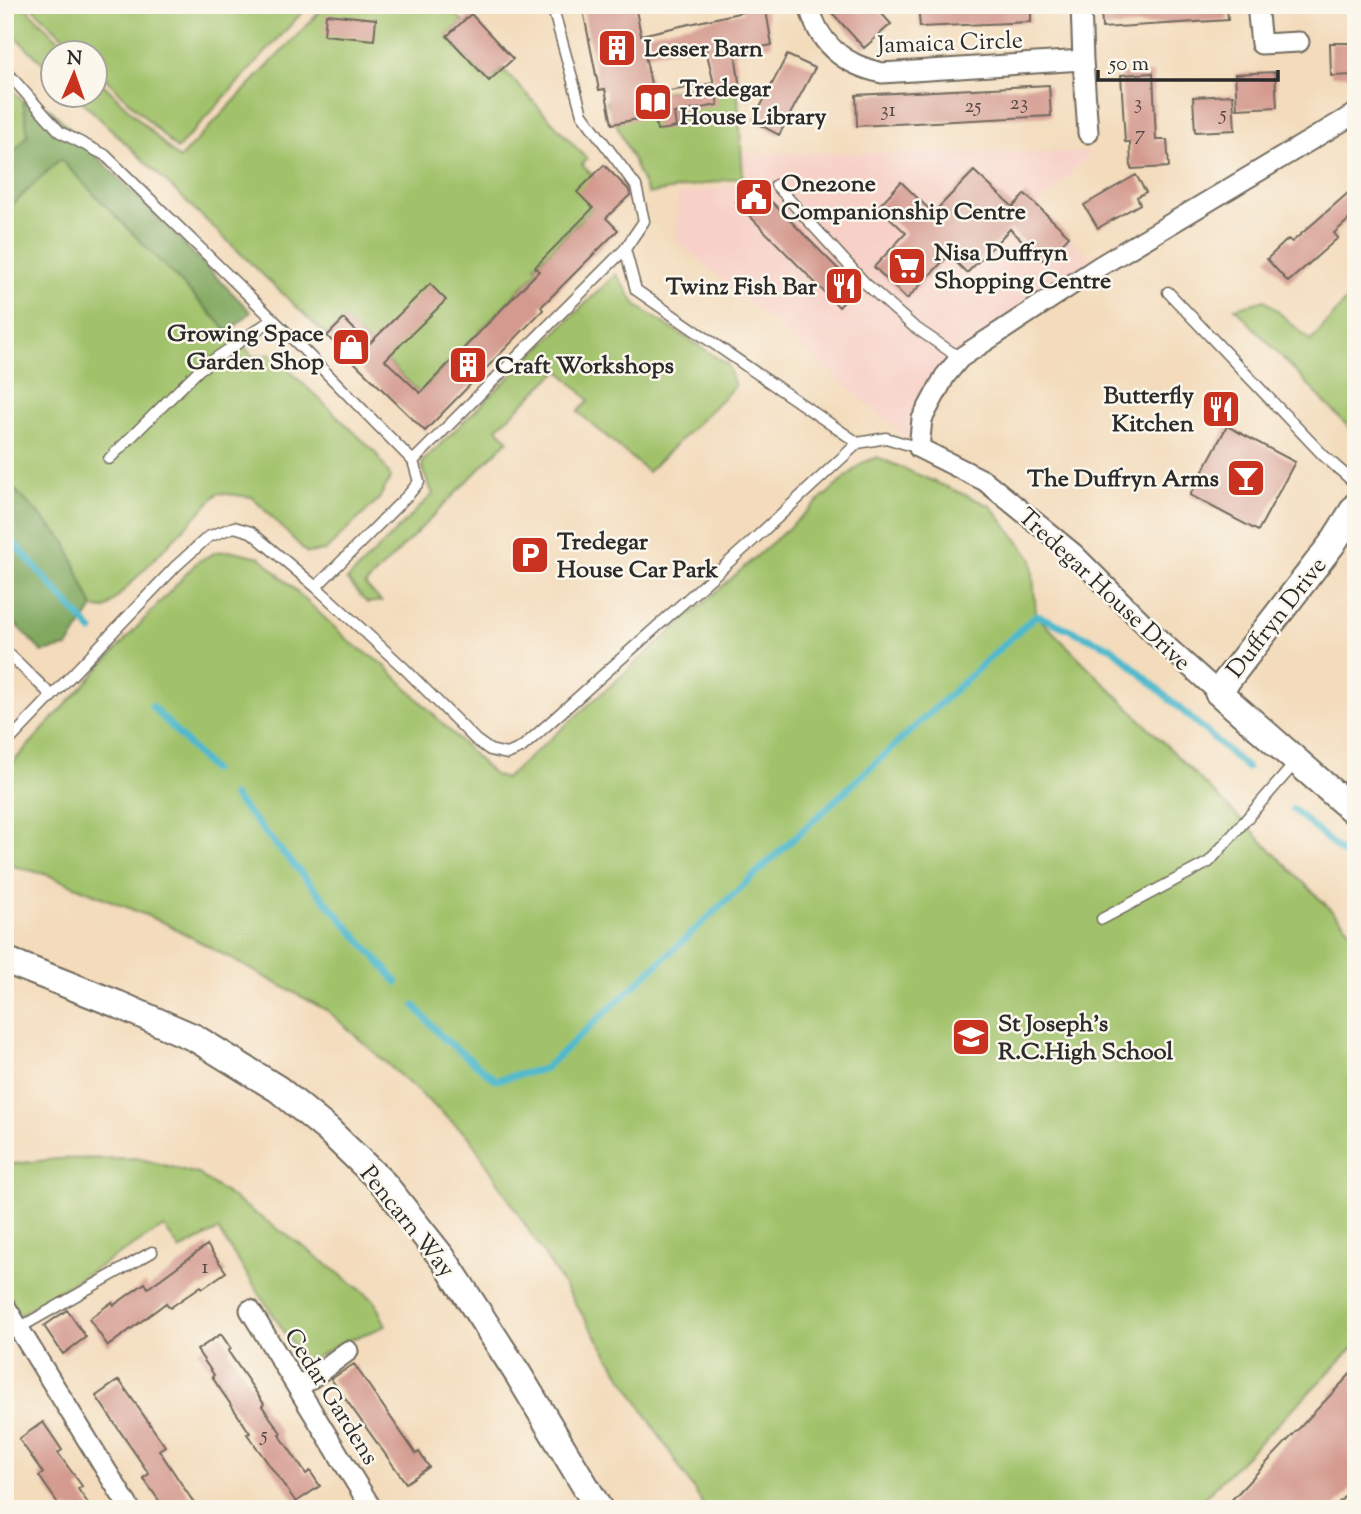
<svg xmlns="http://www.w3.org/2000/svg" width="1361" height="1514" font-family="'Sorts Mill Goudy',serif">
	<rect width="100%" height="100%" fill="#fbf7ec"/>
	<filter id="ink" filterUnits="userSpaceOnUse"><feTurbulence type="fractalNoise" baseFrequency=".0143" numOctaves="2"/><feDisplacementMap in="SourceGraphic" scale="14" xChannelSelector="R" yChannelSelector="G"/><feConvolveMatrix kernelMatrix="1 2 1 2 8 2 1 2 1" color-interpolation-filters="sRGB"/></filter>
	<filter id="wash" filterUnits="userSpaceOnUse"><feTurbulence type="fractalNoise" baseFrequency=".00686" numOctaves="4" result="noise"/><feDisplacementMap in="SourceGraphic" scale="28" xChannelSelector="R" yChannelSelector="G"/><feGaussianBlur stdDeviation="1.57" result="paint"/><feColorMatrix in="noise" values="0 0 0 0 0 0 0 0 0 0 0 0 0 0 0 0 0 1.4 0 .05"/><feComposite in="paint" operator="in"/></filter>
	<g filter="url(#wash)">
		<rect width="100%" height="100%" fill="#f3dbbb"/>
		<path fill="#f7d1c8" d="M1092,152L1036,208L1100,266L960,358L919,448L676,240L678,195L748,182L741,153Z"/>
		<path fill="#a1c26b" stroke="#66764b" stroke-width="2" d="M5,5H23L71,52H52V72L5,27Z
			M30,5H309L177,149L95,68L94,52H79Z
			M326,5H446L463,21L447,36L489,81L503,69L587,159L582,165L593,176V208L535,266L539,270L420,393L344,320L327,336L75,95L94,94L95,76L179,159Z
			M737,80L743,177L648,194L606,101Z
			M5,83L23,101L28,136L5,163Z
			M60,159L254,357L272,354L375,452L391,477L379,499L325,551L307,553L252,497L218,493L106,609L93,608L65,541L5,480V212Z
			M616,274L637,306L727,364L735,386L648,472L578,412L589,400L559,370L497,428L508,440L365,585L381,601L367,603L347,580L433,494L424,474L422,462Z
			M1356,289V435L1235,308L1265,300L1311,341Z
			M877,457L991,506L1032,559L1036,615L1356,935V1345L1193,1509H706L470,1138L328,1011L165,923L48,875L5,864V771L197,562L216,552L233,551L260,557L350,642L384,665L494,775L505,779L862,463Z
			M137,1158L198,1174L304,1247L374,1300L386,1326L341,1343L313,1359H302L218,1230L180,1250L164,1227L5,1324V1165L57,1159Z"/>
		<path fill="#80a85f" stroke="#566a45" stroke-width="2" d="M23,101L49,108L251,312L229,332L60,159L5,212V163L28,135Z
			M5,480L65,541L93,608L67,647L42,652L5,613Z"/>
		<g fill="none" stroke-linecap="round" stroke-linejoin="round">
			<path stroke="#4fb9cc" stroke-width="7" d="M5,533L92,631
				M152,706L212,770
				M233,796L397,982
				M1293,809L1356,865
				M415,1006L442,1037L496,1080L544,1069L1036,615L1112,648L1247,768"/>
		</g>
		<g id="blocks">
			<path fill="#d49a8f" d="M605,5H635L641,35L743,12L742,5H765L772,45L735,52L740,89L716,93L705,45L645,55L653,94L714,83L718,105L674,113L676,127L667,129L657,130L654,116L612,124L605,89L599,90L583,10Z
				M825,5H874L891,24L864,48Z
				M918,5H1031V22L920,27Z
				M1101,5H1227L1228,20L1102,28Z
				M326,14L376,19L374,40L324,35Z
				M471,14L513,59L489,81L447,36Z
				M1330,43H1356V75L1331,76Z
				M787,55L815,68L779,135L753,121Z
				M1275,72L1277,107L1237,109L1235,74Z
				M1153,73L1156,140H1167L1169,167L1131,169L1130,142H1125L1121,75Z
				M1049,85L1051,116L857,126L856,95Z
				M1233,95L1235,130L1195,132L1193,97Z
				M604,165L629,190L630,195L606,218L618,230L541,307L543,310L425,431L327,336L344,319L369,344L430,284L446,300L385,360L420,393L539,271L535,267L593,208L577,192Z
				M974,171L1013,207L1025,194L1069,236L1045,262L1010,229L967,273L949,255L907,299L874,267L906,233L878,207L901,182L933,213Z
				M1136,175L1146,192L1137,197L1140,204L1098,228L1084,205Z
				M754,184L857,288L839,307L736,202Z
				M1356,186V213L1334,233L1338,238L1288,282L1267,259L1288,239L1292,242Z
				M1227,426L1295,462L1258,531L1190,495Z
				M207,1245L226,1272L203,1288L201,1286L170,1308L166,1303L108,1346L89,1319L112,1302L114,1305L145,1283L148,1288Z
				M67,1310L86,1337L63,1354L44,1326Z
				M221,1334L231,1349L228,1351L264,1404L262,1406L281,1433L279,1434L306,1474L310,1471L320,1486L296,1502L247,1434L250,1433L212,1377L214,1375L197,1350Z
				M354,1364L416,1454L419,1452L429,1467L406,1483L331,1379Z
				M1356,1368V1484L1333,1509H1223Z
				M119,1380L165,1446L159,1450L198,1509H165L143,1478L149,1474L96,1396Z
				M43,1422L62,1450L58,1453L82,1486L78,1489L92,1509H62L39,1476L43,1473L19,1439Z"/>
		</g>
	</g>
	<g filter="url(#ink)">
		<use href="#blocks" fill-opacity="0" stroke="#71695d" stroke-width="2"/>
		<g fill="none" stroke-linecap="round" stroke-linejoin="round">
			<g stroke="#71695d" stroke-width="13">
				<path id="lane" d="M5,70L60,132L105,155L290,336L413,461L419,482L409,494L316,587
					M776,185L865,283L913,326L960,358
					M625,249L636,290L858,443
					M1168,292L1324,456L1356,484
					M109,459L200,369L273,319
					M413,461L625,249L644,221L636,186L582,114L552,5
					M10,655L51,695
					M5,745L176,566L208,537L234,527L251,532L316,587L405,669L476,740L490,750L507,754L521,748L536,735L749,544L858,443L886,438L919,448
					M1102,919L1209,862L1296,762
					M5,1336L152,1252"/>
			</g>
			<g stroke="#71695d" stroke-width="23">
				<path id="street" d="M809,5C818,45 845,65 882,73L1083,60L1081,5
					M1257,5L1261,44L1299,42
					M1083,60L1088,133
					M1218,692L1159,639L1073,553L985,481L919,448L922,419L945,376L960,358L1100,266L1356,113
					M5,1306L130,1509
					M250,1310L372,1509
					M298,1388L348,1351"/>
			</g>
			<g stroke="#71695d" stroke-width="30">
				<path id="secondary" d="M1356,506L1332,544L1218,692L1356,813
					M5,960L117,1004L195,1038L278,1089L328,1130L384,1184L444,1260L518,1374L599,1509"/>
			</g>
			<use href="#lane" stroke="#fff" stroke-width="10"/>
			<use href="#street" stroke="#fff" stroke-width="19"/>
			<use href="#secondary" stroke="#fff" stroke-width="26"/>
		</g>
	</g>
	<defs>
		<g id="building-square" transform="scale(2.0125)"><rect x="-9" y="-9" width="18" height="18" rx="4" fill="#c8321e" stroke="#fbf7ec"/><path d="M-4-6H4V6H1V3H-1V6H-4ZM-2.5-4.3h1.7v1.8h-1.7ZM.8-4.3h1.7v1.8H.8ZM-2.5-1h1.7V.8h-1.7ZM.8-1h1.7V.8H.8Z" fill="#fff"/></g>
		<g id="library-square" transform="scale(2.0125)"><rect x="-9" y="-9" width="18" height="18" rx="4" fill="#c8321e" stroke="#fbf7ec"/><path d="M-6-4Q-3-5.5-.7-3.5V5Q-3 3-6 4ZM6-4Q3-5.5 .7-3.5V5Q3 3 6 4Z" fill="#fff"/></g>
		<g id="civic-square" transform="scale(2.0125)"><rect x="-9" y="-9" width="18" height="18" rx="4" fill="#c8321e" stroke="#fbf7ec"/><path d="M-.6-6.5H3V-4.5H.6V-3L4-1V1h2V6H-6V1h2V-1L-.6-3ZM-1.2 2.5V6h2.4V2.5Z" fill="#fff"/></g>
		<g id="supermarket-square" transform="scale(2.0125)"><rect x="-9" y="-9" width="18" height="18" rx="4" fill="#c8321e" stroke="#fbf7ec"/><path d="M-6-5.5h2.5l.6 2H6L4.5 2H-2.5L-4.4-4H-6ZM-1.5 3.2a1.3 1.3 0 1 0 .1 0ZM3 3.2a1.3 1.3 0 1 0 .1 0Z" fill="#fff"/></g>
		<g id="restaurant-square" transform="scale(2.0125)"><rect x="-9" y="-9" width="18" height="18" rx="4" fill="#c8321e" stroke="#fbf7ec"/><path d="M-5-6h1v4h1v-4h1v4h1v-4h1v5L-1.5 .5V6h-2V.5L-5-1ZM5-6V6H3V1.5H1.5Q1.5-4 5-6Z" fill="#fff"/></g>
		<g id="shop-square" transform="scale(2.0125)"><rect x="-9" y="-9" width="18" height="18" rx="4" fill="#c8321e" stroke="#fbf7ec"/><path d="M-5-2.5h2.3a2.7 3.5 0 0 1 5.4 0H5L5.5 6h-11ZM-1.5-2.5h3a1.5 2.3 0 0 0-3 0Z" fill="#fff"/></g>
		<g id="bar-square" transform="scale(2.0125)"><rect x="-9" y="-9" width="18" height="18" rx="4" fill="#c8321e" stroke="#fbf7ec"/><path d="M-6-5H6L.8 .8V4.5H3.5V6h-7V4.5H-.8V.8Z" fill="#fff"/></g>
		<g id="parking-square" transform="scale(2.0125)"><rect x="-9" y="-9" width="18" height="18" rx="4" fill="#c8321e" stroke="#fbf7ec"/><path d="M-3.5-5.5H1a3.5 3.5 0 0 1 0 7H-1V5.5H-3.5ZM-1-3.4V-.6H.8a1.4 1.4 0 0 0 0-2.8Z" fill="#fff"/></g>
		<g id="school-square" transform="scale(2.0125)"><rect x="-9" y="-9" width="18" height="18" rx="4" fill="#c8321e" stroke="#fbf7ec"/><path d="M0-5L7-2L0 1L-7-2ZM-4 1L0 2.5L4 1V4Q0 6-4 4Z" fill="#fff"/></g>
	</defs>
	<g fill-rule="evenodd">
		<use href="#building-square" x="617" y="48"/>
		<use href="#library-square" x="653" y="102"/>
		<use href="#civic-square" x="754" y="197"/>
		<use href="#supermarket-square" x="907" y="266"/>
		<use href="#restaurant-square" x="844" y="286"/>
		<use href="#shop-square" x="351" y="347"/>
		<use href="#building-square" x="468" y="365"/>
		<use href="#restaurant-square" x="1221" y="409"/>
		<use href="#bar-square" x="1246" y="478"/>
		<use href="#parking-square" x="530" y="555"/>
		<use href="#school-square" x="971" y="1037"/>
	</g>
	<g text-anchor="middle" stroke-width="5" stroke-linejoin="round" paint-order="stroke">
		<g font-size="21" fill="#554744">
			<text x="1019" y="109">23</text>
			<text x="1138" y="109">3</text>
			<text x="973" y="112">25</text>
			<text x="888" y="116">31</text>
			<text x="1223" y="120">5</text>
			<text x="1140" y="140">7</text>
			<text x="205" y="1273">1</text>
			<text x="264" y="1441">5</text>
		</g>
		<g font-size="24" fill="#2b2b2b" stroke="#fbf7ec">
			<text transform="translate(950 42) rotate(-2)" y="8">Jamaica Circle</text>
			<text transform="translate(1105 589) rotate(43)" y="8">Tredegar House Drive</text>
			<text transform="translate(1276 617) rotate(-52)" y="8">Duffryn Drive</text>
			<text transform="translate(408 1221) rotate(51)" y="8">Pencarn Way</text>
			<text transform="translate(332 1396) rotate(58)" y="8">Cedar Gardens</text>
		</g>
		<g font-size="24" font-weight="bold" fill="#2b2b2b" stroke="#fbf7ec" text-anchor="start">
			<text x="644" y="56">Lesser Barn</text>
			<text x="680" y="96">Tredegar<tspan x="680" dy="28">House Library</tspan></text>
			<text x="781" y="191">One2one<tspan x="781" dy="28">Companionship Centre</tspan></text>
			<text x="934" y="260">Nisa Duffryn<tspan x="934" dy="28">Shopping Centre</tspan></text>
			<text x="817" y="294" text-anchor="end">Twinz Fish Bar</text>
			<text x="324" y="341" text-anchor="end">Growing Space<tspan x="324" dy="28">Garden Shop</tspan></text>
			<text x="495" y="373">Craft Workshops</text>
			<text x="1194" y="403" text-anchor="end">Butterfly<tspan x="1194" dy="28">Kitchen</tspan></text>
			<text x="1219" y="486" text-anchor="end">The Duffryn Arms</text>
			<text x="557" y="549">Tredegar<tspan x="557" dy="28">House Car Park</tspan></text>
			<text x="998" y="1031">St Joseph's<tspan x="998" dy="28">R.C.High School</tspan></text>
		</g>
	</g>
	<rect width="1361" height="1514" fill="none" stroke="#fbf7ec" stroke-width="28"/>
	<g transform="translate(74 74) rotate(2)"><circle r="33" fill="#fbf7ec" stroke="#a8a59f" stroke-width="2"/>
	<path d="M0-5L12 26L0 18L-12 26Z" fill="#c8321e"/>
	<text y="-10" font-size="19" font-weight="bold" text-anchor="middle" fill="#2b2b2b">N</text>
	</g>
	<path d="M1098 70v10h180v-10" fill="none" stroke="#2b2b2b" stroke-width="3.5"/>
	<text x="1109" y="70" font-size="21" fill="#2b2b2b" stroke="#fbf7ec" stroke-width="5" paint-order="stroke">50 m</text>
</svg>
